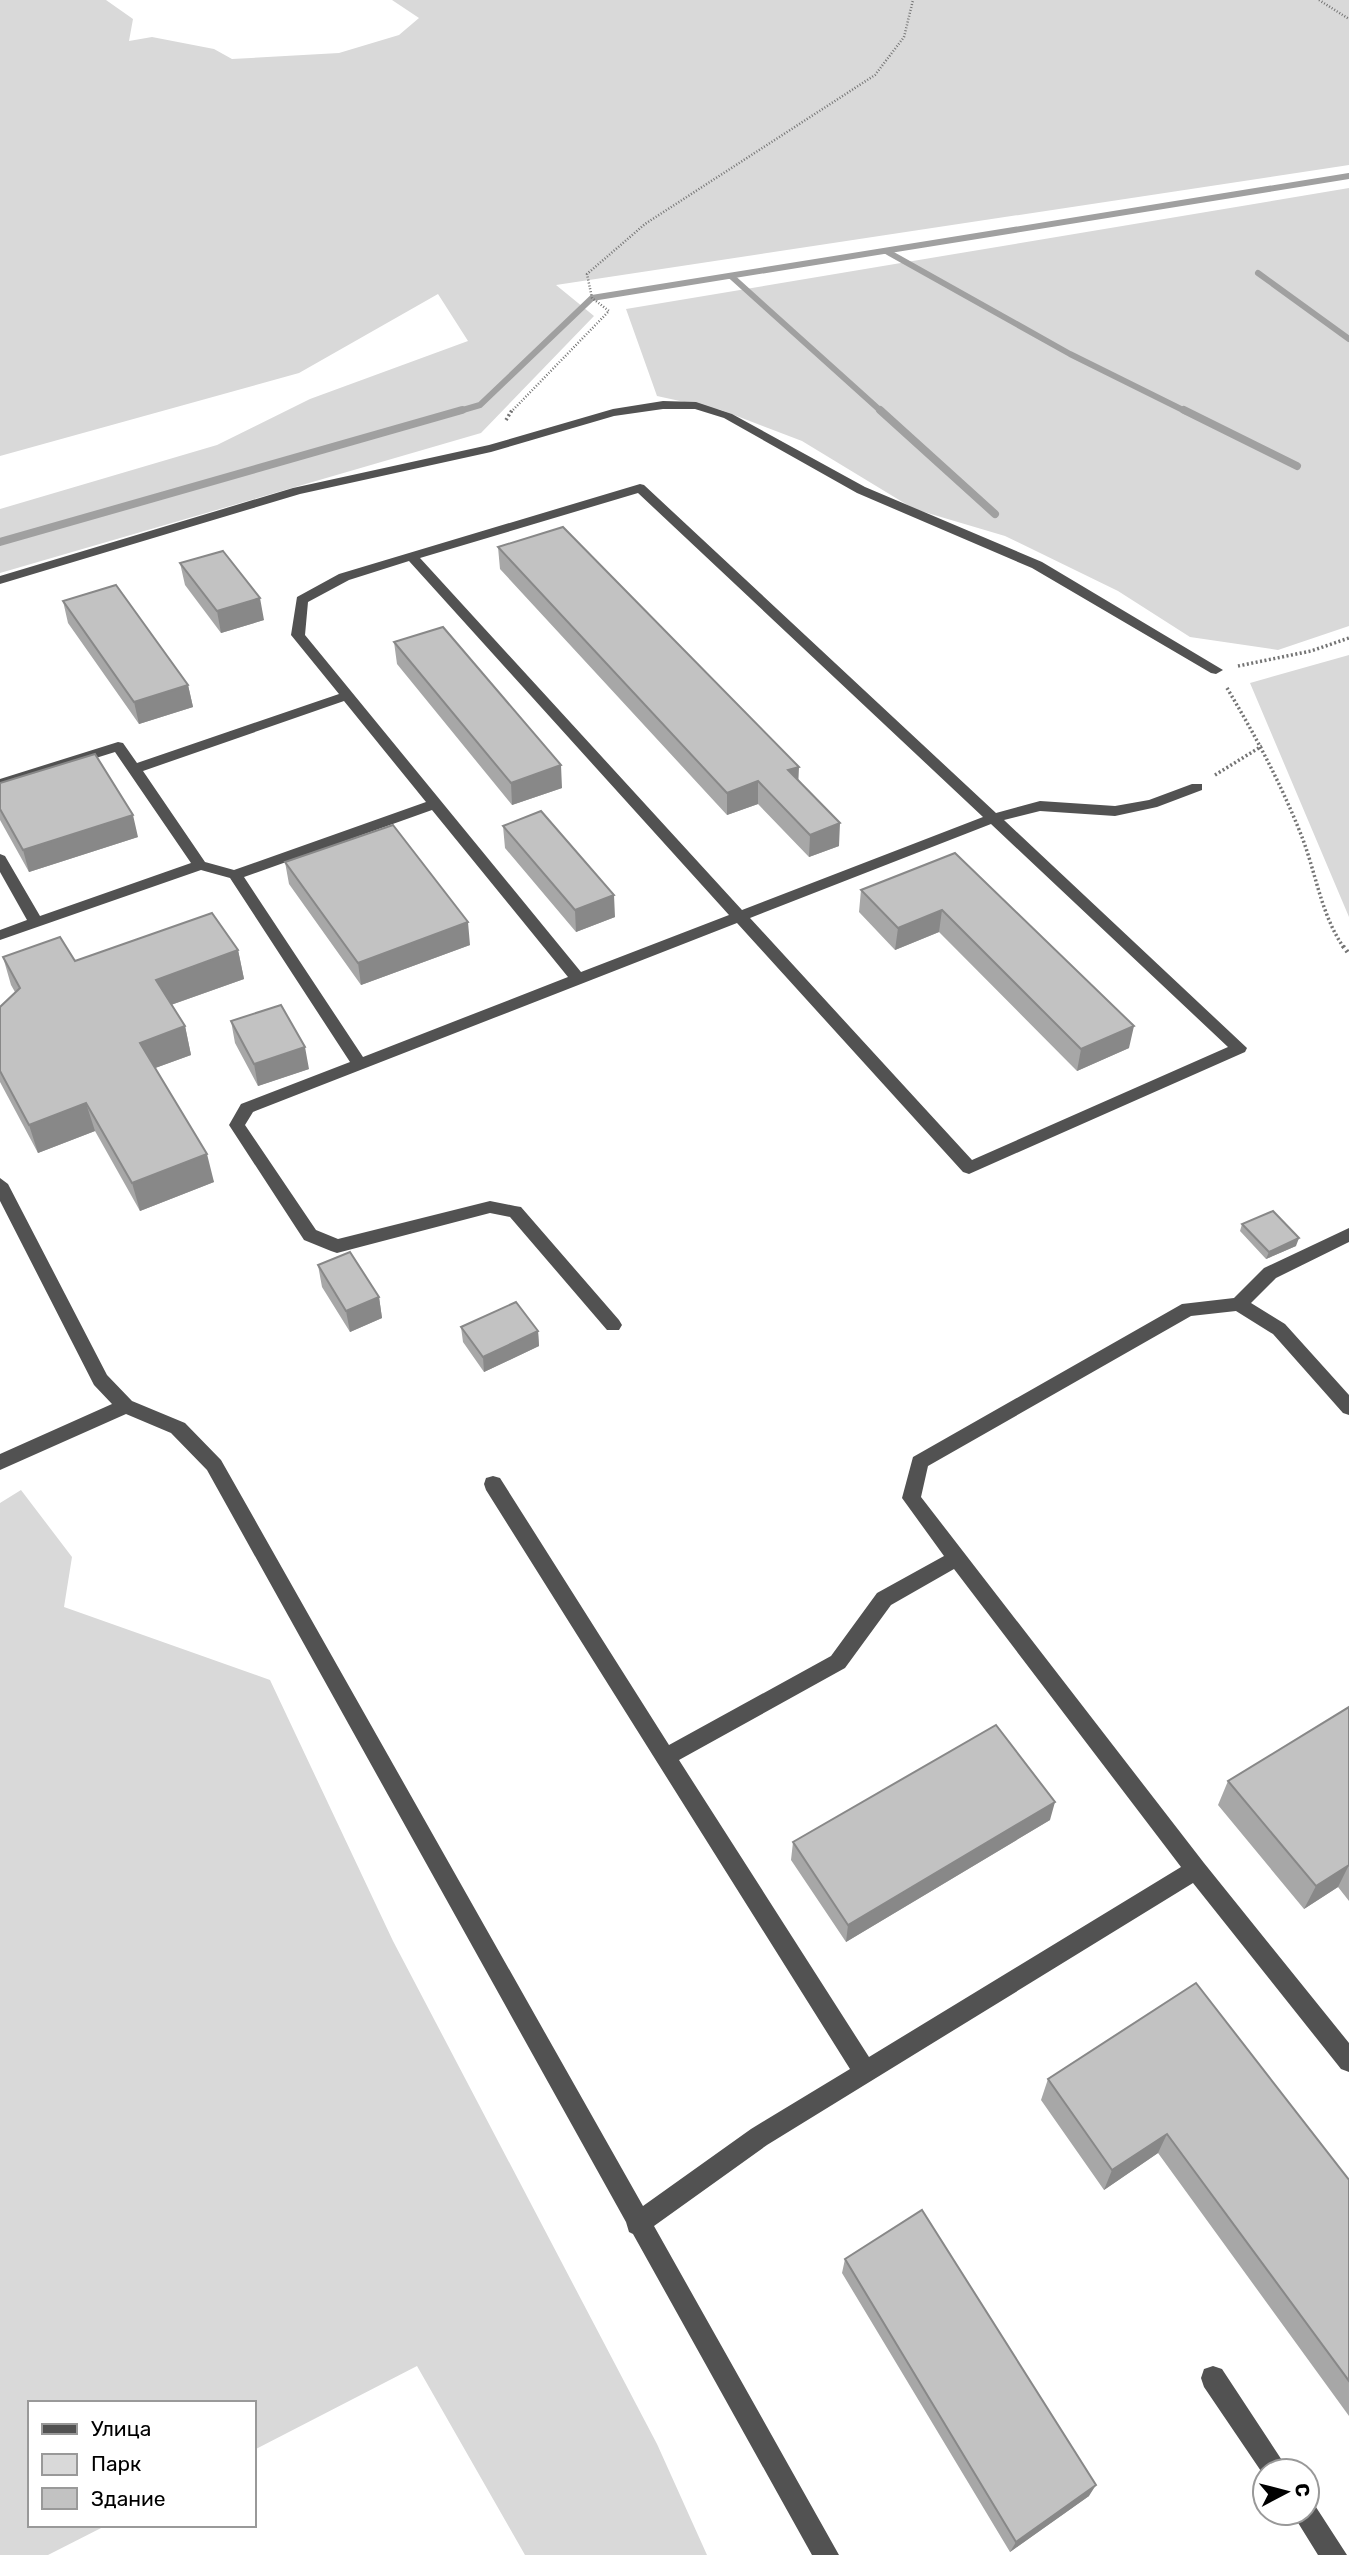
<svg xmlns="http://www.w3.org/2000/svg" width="1349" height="2555" font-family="Rubik,sans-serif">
	<rect width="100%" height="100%" fill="#fff"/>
	<path fill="#d9d9d9" d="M0,0H106L133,19L129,41L152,37L214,49L232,59L339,53L399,35L419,18L392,0H1349V165L556,285L594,316L481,433L0,573V509L217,445L310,399L468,341L438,294L299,373L0,456Z
		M1349,188V626L1278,650L1190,637L1118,591L1005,536L914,509L802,441L721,410L657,396L626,309Z
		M1349,655V917L1250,683Z
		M21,1490L72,1557L64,1607L270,1680L393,1941L657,2444L707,2555H525L417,2366L254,2450V2403H30V2525H107L48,2555H0V1503Z"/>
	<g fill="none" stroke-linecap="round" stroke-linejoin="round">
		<path stroke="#a0a0a0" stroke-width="6" d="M886,251L1070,354L1187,412
			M1258,273L1349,339
			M731,276L882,412
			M456,412L480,405L592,298L1349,176"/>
		<path stroke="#a0a0a0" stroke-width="8" d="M880,410L995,514
			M1184,410L1297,466
			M0,542L462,410"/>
		<path stroke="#747474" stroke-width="2.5" stroke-dasharray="1 2" stroke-linecap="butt" d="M1319,0L1349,19
			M511,412L609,311L592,298L587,274L645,224L875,75L904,37L913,0"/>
		<path stroke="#747474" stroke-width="3.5" stroke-dasharray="2 2.5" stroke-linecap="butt" d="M506,420L512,410
			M1238,666L1311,651L1349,638
			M1227,688C1255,735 1280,782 1300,832C1316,871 1320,913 1344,948
			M1215,775L1262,746"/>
		<path stroke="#747474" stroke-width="4.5" stroke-dasharray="2 3.5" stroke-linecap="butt" d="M1343,946L1349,954"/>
		<path fill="#525252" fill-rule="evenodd" d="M663,401L696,402L732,414L865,487L1042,562L1223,670L1216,674L1211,673L1032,568L857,493L724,418L695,409H663L614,416L491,452L300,494L0,584V576L293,488L489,445L613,409Z
			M640,484L644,485L996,813L1040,801L1115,806L1149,800L1192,784H1202V790L1157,807L1115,816L1040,811L1004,820L1247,1048L1245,1052L969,1174L963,1172L737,923L253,1112L245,1125L316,1230L338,1239L490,1201L515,1206L521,1207L619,1320L622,1325L619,1330H607L510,1217L490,1213L337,1253L331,1251L304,1240L229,1125L241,1104L350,1062L230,878L201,870L0,940V930L27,920L0,872V854L5,856L40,916L191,863L115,752L0,788V779L118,742L123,743L137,763L339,694L291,635L297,597L339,574ZM638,493L983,817L742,910L420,558ZM409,561L729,915L581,972L305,635L308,602L349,580ZM344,701L426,802L234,870L205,862L143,771ZM432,810L568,977L363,1057L244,877ZM991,824L1228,1047L972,1160L750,918Z
			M0,1178L8,1184L107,1375L132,1401L185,1423L221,1460L643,2206L751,2129L850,2069L486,1490L484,1484L486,1478L493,1476L500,1478L669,1745L831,1656L877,1593L944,1556L902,1498L913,1457L1182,1304L1234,1298L1264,1268L1349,1228V1242L1276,1278L1251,1303L1285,1324L1349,1395V1415L1343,1413L1273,1334L1236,1311L1191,1316L928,1466L921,1497L1204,1863L1349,2043V2072L1341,2069L1193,1883L767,2145L654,2226L839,2555H812L633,2234L629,2232L626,2222L207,1470L171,1433L126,1414L0,1470V1454L112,1404L94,1385L0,1201ZM954,1569L1181,1867L869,2057L679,1760L845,1668L891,1605Z
			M1213,2366L1222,2369L1289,2471H1265V2477L1204,2387L1201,2378L1204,2369Z
			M1307,2501L1314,2504L1347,2555H1318L1292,2513H1307Z"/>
	</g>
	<path fill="#a7a7a7" d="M498,547L798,780L839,846L809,857L758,804L727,815L500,569Z
		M180,563L264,620L221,633L185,585Z
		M63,601L188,685L193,707L139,724L68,623Z
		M394,642L562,788L512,805L397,664Z
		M0,783L138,837L29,872L0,820Z
		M503,826L615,917L576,932L505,848Z
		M955,853L1129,1048L1077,1071L939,932L895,950L859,912L861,890Z
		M285,862L470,945L361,985L289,884Z
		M238,950L244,979L171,1005L185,1026L191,1055L155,1068L214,1182L140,1211L95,1131L38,1153L0,1082V1007L15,992L11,985L3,957L75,961Z
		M231,1021L309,1069L258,1086L235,1043Z
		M1242,1224L1296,1246L1266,1259L1240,1231Z
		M318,1265L379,1297L382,1318L350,1332L322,1287Z
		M461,1327L538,1331L539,1346L484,1372L463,1342Z
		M1349,1707V1901L1338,1887L1304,1909L1218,1805L1228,1781Z
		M1050,1820L846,1942L791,1860L793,1842Z
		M1048,2079L1349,2180V2416L1158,2153L1104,2190L1041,2100Z
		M845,2259L1089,2496L1010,2552L842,2273Z"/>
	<path fill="#888" d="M260,598L264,620L221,633L217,611Z
		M188,685L193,707L139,724L134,702Z
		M561,765L562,788L512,805L511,783Z
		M799,767L798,789L788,770Z
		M758,781V804L727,815V793Z
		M133,815L138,837L29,872L23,850Z
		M840,823L839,846L809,857L810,835Z
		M614,895L615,917L576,932L575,910Z
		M942,910L939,932L895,950L898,928Z
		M468,922L470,945L361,985L358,963Z
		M238,950L244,979L162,1008L156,980Z
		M185,1026L191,1055L147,1071L140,1043Z
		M1134,1026L1129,1048L1077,1071L1081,1049Z
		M305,1047L309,1069L258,1086L254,1064Z
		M86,1103L95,1131L38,1153L29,1125Z
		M207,1154L214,1182L140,1211L132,1183Z
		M1299,1238L1296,1246L1266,1259L1269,1252Z
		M379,1297L382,1318L350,1332L346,1311Z
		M538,1331L539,1346L484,1372L483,1357Z
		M1055,1802L1050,1820L846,1942L848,1925Z
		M1349,1865L1338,1887L1304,1909L1316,1886Z
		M1167,2134L1158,2153L1104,2190L1112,2170Z
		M1096,2485L1089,2496L1010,2552L1016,2542Z"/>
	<path fill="#c2c2c2" stroke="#888" stroke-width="2" d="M563,527L799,767L788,770L840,823L810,835L758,781L727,793L498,547Z
		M223,551L260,598L217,611L180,563Z
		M116,585L188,685L134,702L63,601Z
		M443,627L561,765L511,783L394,642Z
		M95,754L133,815L23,850L0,809V783Z
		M541,811L614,895L575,910L503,826Z
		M393,825L468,922L358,963L285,862Z
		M955,853L1134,1026L1081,1049L942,910L898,928L861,890Z
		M212,913L238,950L156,980L185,1026L140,1043L207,1154L132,1183L86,1103L29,1125L0,1071V1007L20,988L3,957L60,937L75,961Z
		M281,1005L305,1047L254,1064L231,1021Z
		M1273,1211L1299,1238L1269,1252L1242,1224Z
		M350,1252L379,1297L346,1311L318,1265Z
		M516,1302L538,1331L483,1357L461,1327Z
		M1349,1707V1865L1316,1886L1228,1781Z
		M996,1725L1055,1802L848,1925L793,1842Z
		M1196,1983L1349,2180V2381L1167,2134L1112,2170L1048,2079Z
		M922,2210L1096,2485L1016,2542L845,2259Z"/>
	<rect x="28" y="2401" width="228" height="126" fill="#ffffff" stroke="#999999" stroke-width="2"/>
	<rect x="42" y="2424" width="35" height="10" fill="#525252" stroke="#999999" stroke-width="2"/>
	<text x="91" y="2436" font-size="21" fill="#000000">Улица</text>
	<rect x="42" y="2454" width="35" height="21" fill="#d9d9d9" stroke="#999999" stroke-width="2"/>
	<text x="91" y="2471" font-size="21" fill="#000000">Парк</text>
	<rect x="42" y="2488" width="35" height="21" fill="#c2c2c2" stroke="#999999" stroke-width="2"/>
	<text x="91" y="2506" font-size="21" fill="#000000">Здание</text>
	<g transform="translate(1286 2492) rotate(83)"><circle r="33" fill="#ffffff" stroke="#999999" stroke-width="2"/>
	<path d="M0-5L12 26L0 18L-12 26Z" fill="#000000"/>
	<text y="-10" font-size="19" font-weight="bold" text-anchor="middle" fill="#000000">С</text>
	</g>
</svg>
